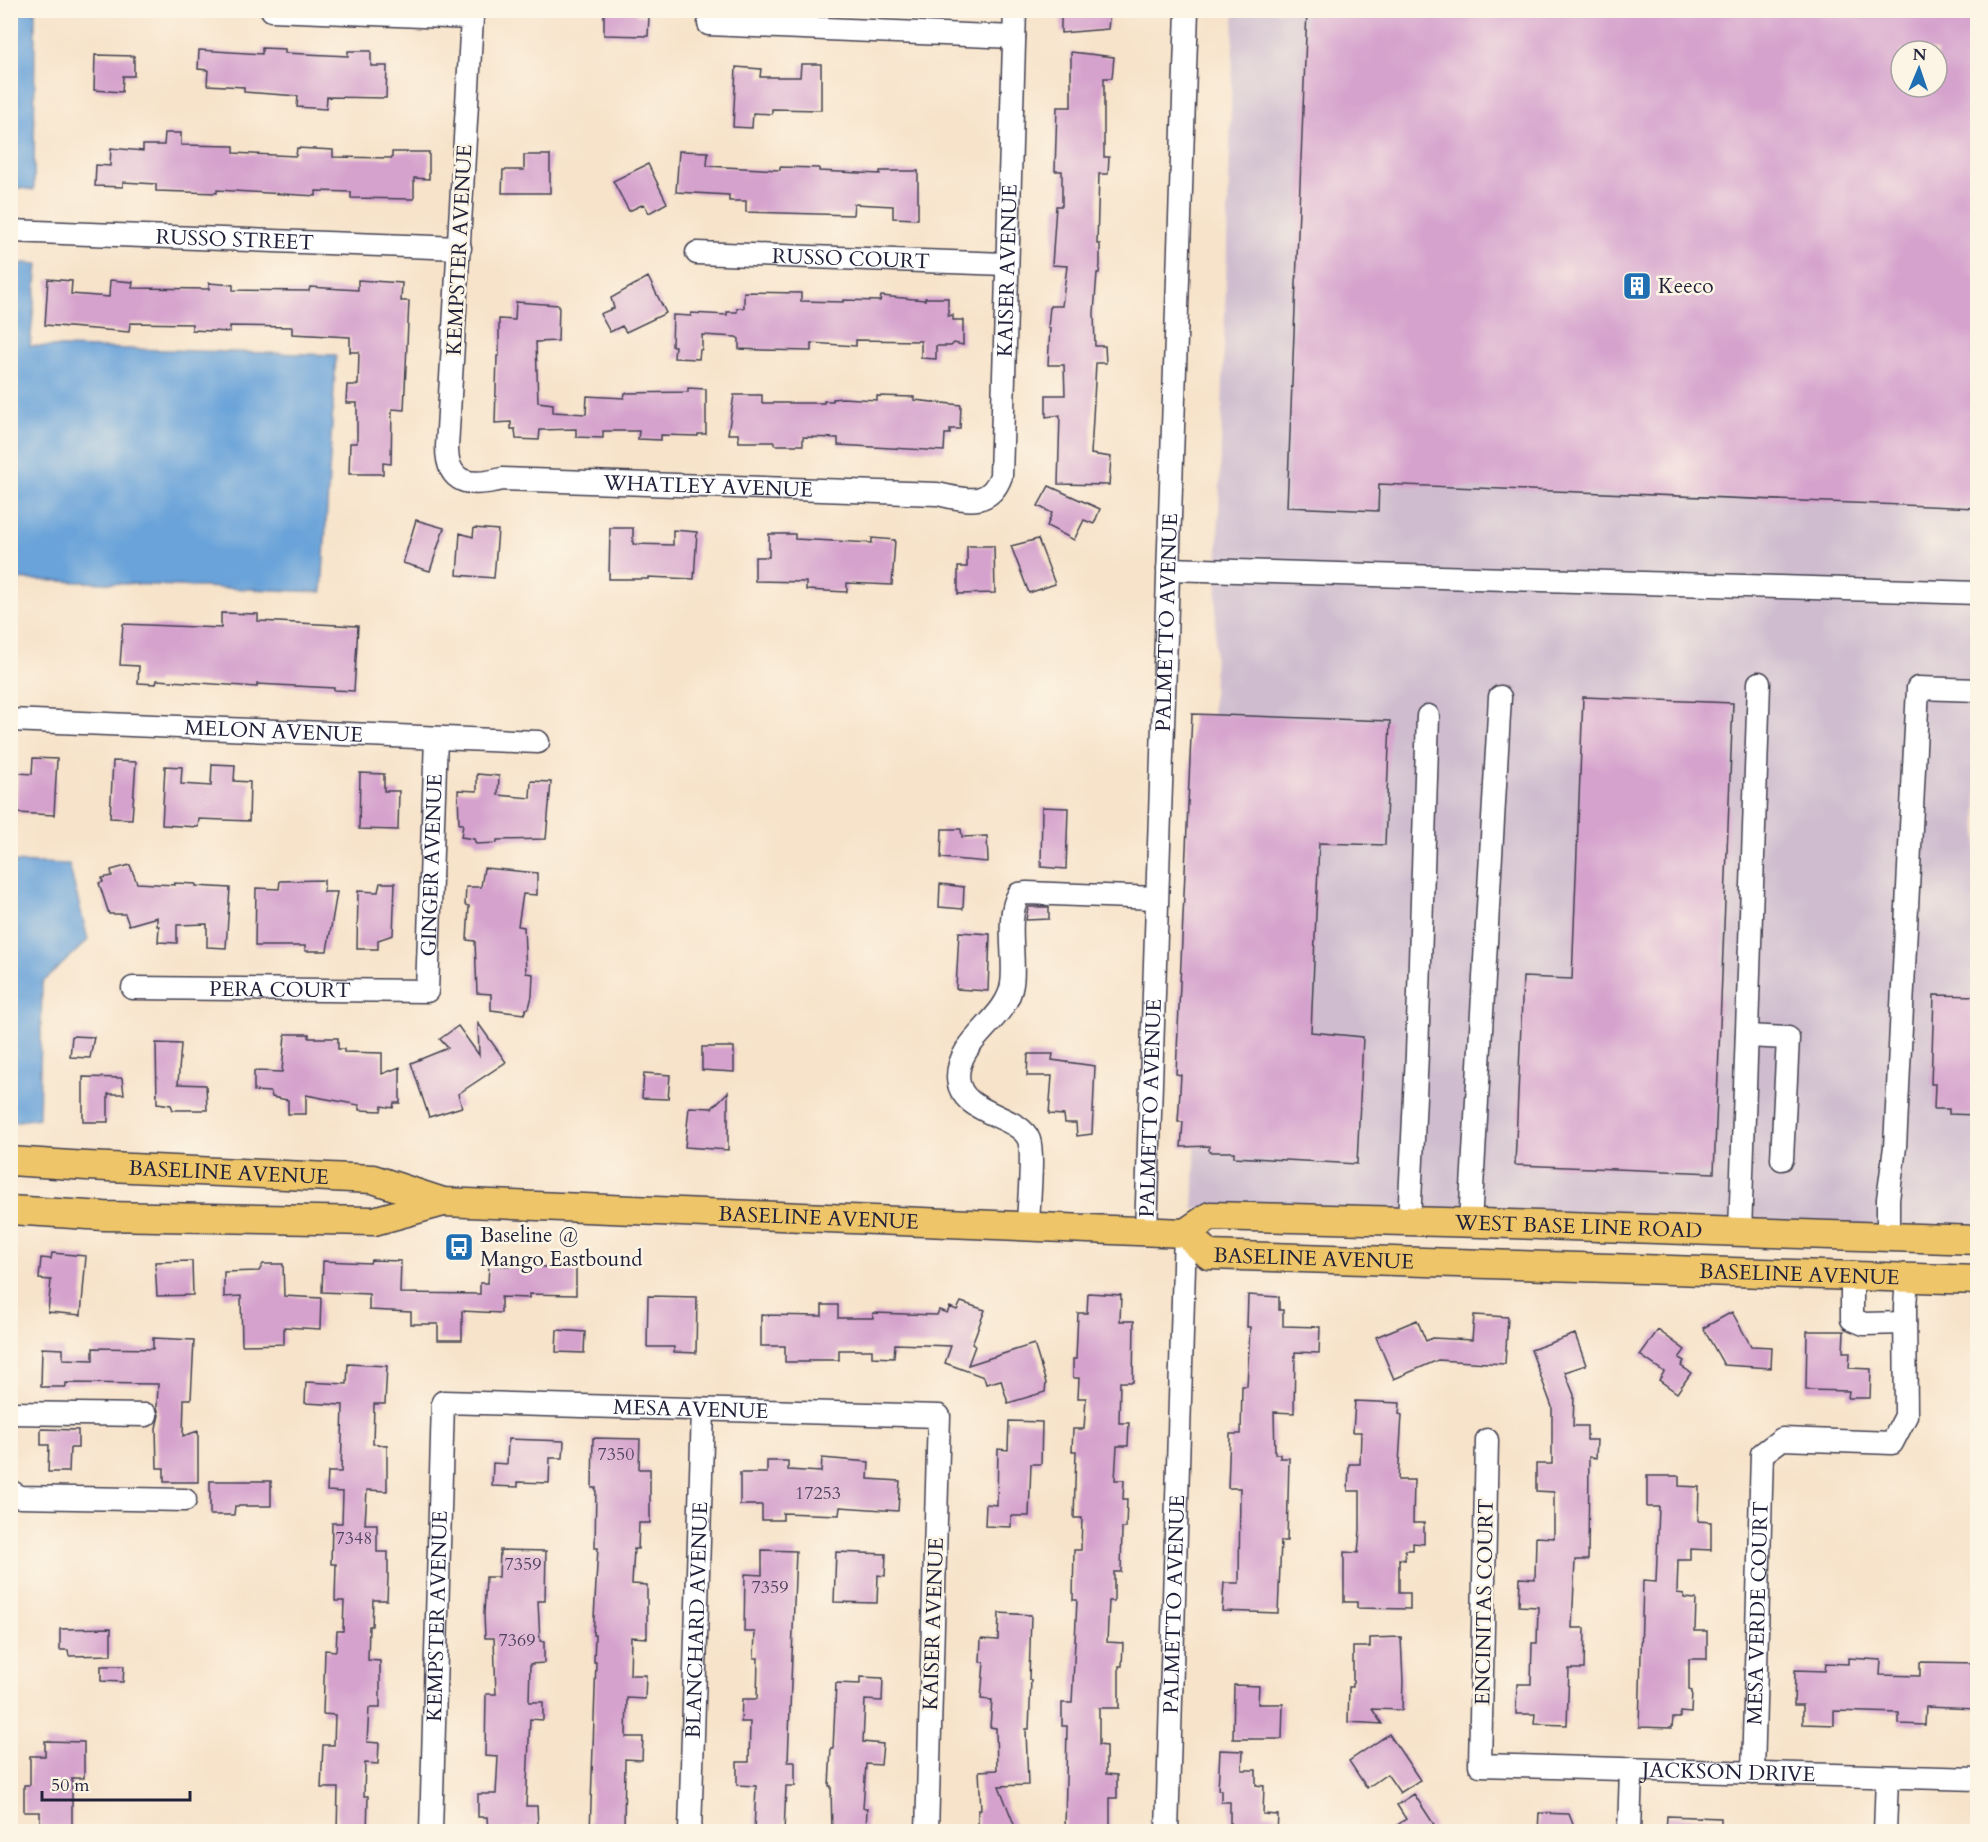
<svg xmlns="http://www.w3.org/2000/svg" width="1988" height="1842" font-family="Cardo,serif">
	<rect width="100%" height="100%" fill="#fcf5e5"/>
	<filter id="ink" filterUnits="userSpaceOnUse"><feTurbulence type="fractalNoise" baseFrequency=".0167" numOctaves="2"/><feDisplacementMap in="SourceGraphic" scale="12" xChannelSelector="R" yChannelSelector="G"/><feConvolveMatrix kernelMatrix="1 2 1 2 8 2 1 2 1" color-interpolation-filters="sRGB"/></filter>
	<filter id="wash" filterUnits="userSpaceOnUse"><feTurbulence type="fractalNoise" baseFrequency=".008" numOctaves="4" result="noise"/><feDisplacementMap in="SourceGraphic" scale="24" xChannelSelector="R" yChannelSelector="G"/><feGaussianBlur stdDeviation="1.35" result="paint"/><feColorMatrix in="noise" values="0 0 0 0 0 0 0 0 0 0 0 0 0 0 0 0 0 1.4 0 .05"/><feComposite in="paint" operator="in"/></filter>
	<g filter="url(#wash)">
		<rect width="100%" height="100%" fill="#f7e3ca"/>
		<path fill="#cfbdcf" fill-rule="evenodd" d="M1234,11H1977V1233L1193,1209L1215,646ZM1901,51H1937V87H1901Z"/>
		<path fill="#69a3d9" stroke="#46628a" stroke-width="1.5" d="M11,10L35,11L34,190L11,187Z
			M23,263L38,264L30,346L336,355L322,592L11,579L10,273Z
			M11,862L69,864L88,940L42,983L39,1118L11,1122Z"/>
		<g id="blocks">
			<path fill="#d5a2cd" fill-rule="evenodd" d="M604,10H636V15L649,16L648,36L604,35Z
				M1061,10H1110L1108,29L1061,33Z
				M1307,10H1977V508L1379,484L1378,511L1287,507ZM1901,51H1937V87H1901Z
				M262,48L285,49V53L348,56V51H371V66H387L386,98L327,97L326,109L297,107L298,96L244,92V87L207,85L208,70L198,69L199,50L262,54Z
				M1071,52L1114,57L1112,78H1104V157H1109L1108,174H1099L1097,244H1100V265L1099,273H1097L1094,313L1095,346H1105L1106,363H1096L1091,454L1111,457L1109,485L1058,484L1060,415L1046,417V395H1065L1064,365H1048L1050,328H1048L1050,306H1062L1067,266L1052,265L1056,206H1062V171H1055L1057,107H1071Z
				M95,55L134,56V76H123L122,92L94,90Z
				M801,64H821V110L772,109V114L753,113L752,128L733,127L736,67L761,69L760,77H800Z
				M165,133H181V145L234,146V153L296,156L297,148L333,150V157L392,158V152H429V179L414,178V199L351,198V192L316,191V196L217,190V193L156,191V184L123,182V187L95,186L96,165L110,166L111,148L143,151V145H164Z
				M679,151L708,152L707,166L780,170V167L819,168V171L880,174V171H918V219L893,218V206L854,204L853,215L746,212V201H729V195L676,192Z
				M524,155H550V193H502L503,170H524Z
				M648,164L667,203L649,213L644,204L629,211L613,181Z
				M648,277L666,313L626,332L622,326L610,332L600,314L614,308L611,298Z
				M48,279L72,281L71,294L109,297L110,280L133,282L132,288L209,289V283L233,285V290L309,291L310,287L358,290V280L402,283L401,301H409L404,410L392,409L391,464L383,463V474H349L350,443H357V403H346L347,385H358L359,352H350V337L292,334V327L230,326V332L192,330V324L130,323L129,332L45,325Z
				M744,292L801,293V301L843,302V300L880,301L881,296L925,300V298H948V316L953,315V320H963V345L954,343L951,346H936V359L921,358V341L856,340V346L811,343V351L763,350L739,349V339L736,337L702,335V349L700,350L699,359L674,358L675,346H672L673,315L691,316V313L727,315V312H737V308H744Z
				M516,302L559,305L558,341L536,342L538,402L553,404V412L586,414L587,396L624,398L625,393L688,392V388L706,389V434H698V436L661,435V440L638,439L639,431H603V438L576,437V429L540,430L539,440L516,439L515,429H511V422L495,423L497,356H499V319L515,320Z
				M734,395H762V403H824V401H833V399L842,398L877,400V396L914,397V400L961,405L960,429H950V434H945L944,451L838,445V438L803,437V445H775V442H739L738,434H728Z
				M1049,486L1100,509L1094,524L1084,520L1074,540L1047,526L1052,513L1038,506Z
				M416,520L444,528L430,571L403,563Z
				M474,528L498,530L494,578L457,575L460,533L473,537Z
				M610,528H633V544L673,545V530L697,532L694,579L648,577V579H609Z
				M769,534H795V539L872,543V538L895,540L892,585L847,583V592L806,590V582L755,581V557H769Z
				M1038,539L1055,584L1029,593L1011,546Z
				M967,546H994L995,593L958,594V567H967Z
				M221,613L258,614V621L358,626L354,691L334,690V688L257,684V687L157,680L156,684L138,683L139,666L120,665L123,624L221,628Z
				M1583,697L1733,703L1714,1173L1515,1165L1523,977L1572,979Z
				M1192,714L1390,721L1385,845L1319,843L1311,1032L1363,1037L1357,1164L1234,1157V1152H1209V1146L1181,1147L1183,1122H1178L1181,1075L1176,1074Z
				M33,758L57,759L54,815L16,813L18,773L32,774Z
				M113,761L136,762L132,819L110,818Z
				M212,764L235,765L234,781L250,782L249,821L199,819L198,827L162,825L165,766L182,767L181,784L211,786Z
				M360,773L384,774V791H399L398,830L359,829Z
				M477,774L499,776L498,795L530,798L531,781L551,782L546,839L497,840V843L476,844L474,839L461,837L463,824H459L458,790L477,791Z
				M1042,807L1068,808L1066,869L1041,867Z
				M942,829H961L962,837L987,836L988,862L941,858Z
				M130,865L137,883L175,885L174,883L196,884V886L230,888L226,948L207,947V924L177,925V943L158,942L159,926H157V917L129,925L125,914H109L99,883L103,882L102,878L112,876L111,870Z
				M484,868L537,873V895L523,894L518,926L524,927L526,973L533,974L532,996L529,1008L526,1009L524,1014L491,1010V994L477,993L475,941L467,940L469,906L465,905L466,887H481Z
				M324,880V892H337L327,951H305V946H255L256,888L279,889L280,881Z
				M380,883H395L393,935L378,940V949H357L358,891L378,892Z
				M940,884L964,887L963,909L939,907Z
				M1028,907H1049V919L1026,920Z
				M959,932L990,934L988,991L956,989Z
				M1934,995L1977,996V1115L1949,1114V1109H1934L1935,1084H1931Z
				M478,1023L506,1062L458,1094L462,1107L429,1117L411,1063L448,1048L440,1039L458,1026L479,1055Z
				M285,1034H309V1038H338V1049H344V1052L382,1053V1074L400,1067V1103H394L393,1108L382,1106L381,1111L359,1110V1105L306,1095V1114H288V1100L272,1097L271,1092L254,1091V1071L282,1072Z
				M72,1036L94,1037L90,1058L70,1057Z
				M156,1043L181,1044L178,1084L206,1085L207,1110H173L171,1105L157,1103Z
				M702,1047H734V1072L702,1070Z
				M1028,1054H1053L1052,1060L1095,1066L1092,1134L1077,1136L1076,1123H1065L1064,1115L1049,1114L1052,1076H1027Z
				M644,1073L670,1075L668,1099L642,1098Z
				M83,1077L122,1078L124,1094H108V1122H83Z
				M728,1092V1150L685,1147L689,1107L712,1108Z
				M52,1253L86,1256L81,1315L48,1312L51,1280L39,1279L41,1258L51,1259Z
				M371,1260L401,1261L400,1293L480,1294V1283H488L489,1265L576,1268V1295L529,1294V1298L501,1297V1313L462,1311V1340H438V1324H411V1312L369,1310V1294L322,1292L323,1261L370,1263Z
				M192,1261L193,1295L157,1296L155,1262Z
				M263,1264H283L284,1296L321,1298L320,1329L284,1327V1344L242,1345L241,1296L224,1297V1272L259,1271Z
				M1088,1293L1121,1295L1120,1321H1134L1133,1382H1120L1119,1423H1129L1128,1446H1117L1115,1480H1124L1123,1499H1127L1126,1528H1122L1121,1572H1114V1601H1109L1107,1642L1123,1643L1122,1666H1119V1708H1099V1745L1106,1746V1774L1117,1775V1798H1110V1832H1065L1067,1726H1062V1703H1072L1077,1600H1073L1074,1550H1081L1082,1518H1074L1076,1451H1072L1073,1429H1084L1086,1398H1078L1079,1378H1073V1359H1076L1078,1313H1087Z
				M1248,1295L1279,1297V1310H1283V1326L1320,1327L1319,1353L1295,1352L1294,1413L1274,1412L1275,1454H1280V1458H1289L1287,1541H1281L1278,1613L1222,1611L1224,1583H1239L1240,1488H1228L1230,1434H1241L1242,1386H1247L1250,1327H1247Z
				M648,1296L697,1297L696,1353L674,1352V1347H647Z
				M961,1302L985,1310L972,1344L975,1346L968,1365L1034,1344L1046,1383L1045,1392L1008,1403L1001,1380L986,1384L984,1377L945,1363L951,1346L895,1344L894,1358L872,1357V1350H839V1360H809V1362H785V1346H761V1315L822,1316V1305H838V1318H873V1313L937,1315L939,1310L947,1313L950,1307L957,1310Z
				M1732,1312L1751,1346L1772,1347L1771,1368L1724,1365L1703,1328Z
				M1474,1315L1508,1317L1505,1364L1438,1360L1394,1379L1376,1337L1417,1320L1426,1341L1432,1338L1472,1340Z
				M557,1330L585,1332L584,1353L556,1352Z
				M1658,1330L1685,1350L1679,1358L1684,1361L1681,1366L1691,1373L1677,1393L1659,1380L1664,1372L1640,1355Z
				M1807,1331H1844L1843,1352H1850L1849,1368L1871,1369L1870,1398H1848L1849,1391L1806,1390Z
				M1575,1334L1586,1365L1565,1372L1574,1395L1573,1426H1587V1440H1597L1596,1458L1589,1457L1588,1560H1575L1572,1628H1585L1584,1669H1569L1567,1725L1534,1724L1535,1714H1516L1517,1684H1531L1532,1643H1537L1538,1607L1519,1606L1520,1578L1535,1579L1536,1537L1554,1538V1492L1536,1491V1464H1552V1407L1531,1350Z
				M153,1338L194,1340L191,1399H184L183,1436L198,1431V1482H164V1468H157L156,1428L159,1415L157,1407L158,1384L66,1383V1387H41L42,1348L63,1349V1359L93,1360V1348L153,1349Z
				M348,1364L387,1366L385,1404H374L373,1444L387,1445V1491L367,1490L365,1524H377V1552H388V1578L387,1600H373L372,1626H369L368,1660L380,1661V1708H369L367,1742L379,1743L378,1764L365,1763L364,1796H368L367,1832H337L338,1788H321L323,1745H334L335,1715L323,1714L325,1650L336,1651L337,1631H343L344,1601H335L336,1564H331L332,1523H342L343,1492L327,1491L328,1472H341L343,1405L305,1403L306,1382L347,1384Z
				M1355,1401L1400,1403L1399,1414L1402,1415L1398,1480H1414L1413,1523H1424V1544L1413,1543V1550H1405V1560L1399,1559V1593H1410V1609L1357,1608V1602H1344V1552L1358,1553L1360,1530V1491H1348L1349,1464H1360L1361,1432H1353Z
				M1009,1421L1042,1422L1041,1464H1031L1029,1516H1011V1527L985,1526L986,1504L997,1505L998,1449L1008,1450Z
				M41,1429L78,1430V1448H70L69,1472H48L49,1445H41Z
				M593,1438L640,1439L639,1469H650V1523H639L638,1549H634L632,1584L647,1585V1638L631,1637L630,1675H646L645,1699L627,1698L626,1737H643L642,1760L625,1759L624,1832H590L596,1662H594L595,1635H593L598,1548H595L596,1488H592Z
				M508,1439L564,1441L563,1458H550L549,1483L518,1482V1487L492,1486L493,1463L507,1464Z
				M822,1458L869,1462L868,1479L900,1481L898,1511L840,1507L839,1515L783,1513V1520H762V1505H740V1473H767V1461H788V1470L821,1472Z
				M1647,1476H1679V1486L1699,1487L1698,1521L1711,1522V1550L1690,1549V1560H1678L1677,1593L1684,1594V1598L1696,1599L1695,1631H1707V1659H1689V1690L1692,1691L1691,1713L1680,1712V1718H1673L1672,1728L1639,1727L1643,1581L1656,1582L1659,1507H1647Z
				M210,1481H271V1506H235L234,1515H210Z
				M500,1550L546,1551L545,1601H538L540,1641L544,1642V1663L530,1664L529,1702H543V1720L530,1719L526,1806H537L538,1827H523V1832H488L487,1817H478V1794H496L498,1757L485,1756L486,1694H496L494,1638H485L484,1614L486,1577H499Z
				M762,1550L796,1551L788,1762H795V1786H786L784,1832H754L756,1786L737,1785V1762H749L750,1722H741L742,1699H757L758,1658H754L755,1632H744L745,1574L762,1575Z
				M836,1552L886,1554L885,1576L878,1575L877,1603L834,1602Z
				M999,1613L1031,1615L1029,1680H1031L1029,1729H1026L1028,1785L999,1786L1017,1832H992V1826H978V1810H981L979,1771L997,1770L996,1728L990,1727L992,1700L981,1699L984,1662H980L981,1639L998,1640Z
				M111,1628V1655L69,1656L68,1650H60V1629Z
				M1401,1637L1403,1682L1402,1710L1372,1709L1382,1724L1348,1722L1349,1687H1353V1647H1370V1638Z
				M1848,1658L1881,1660L1880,1675L1920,1676V1662L1977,1663V1709L1926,1707L1925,1725L1899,1724V1713L1834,1711V1725L1803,1724V1705H1794L1795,1670L1825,1671L1826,1663L1848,1664Z
				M101,1666H124L123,1682L101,1681Z
				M860,1677L883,1678L882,1701L865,1700L863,1742L883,1744L881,1765L866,1764L863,1808H867L866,1832H832L831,1786H829L831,1748L833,1749L836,1683L860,1684Z
				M1234,1685L1259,1686L1258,1704H1283L1282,1739H1233Z
				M1389,1734L1420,1780L1400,1793L1387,1774L1367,1788L1349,1761Z
				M45,1741L84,1742V1778H72V1832H40V1812H24V1785H30V1756H45Z
				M1220,1750L1243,1751L1242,1770H1256V1785L1264,1786L1263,1814L1278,1815L1277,1832H1230V1802H1221V1790H1218Z
				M1414,1794L1435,1826L1426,1832H1387L1406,1819L1397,1805Z
				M1539,1813L1569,1814L1576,1832H1538Z
				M1667,1816L1721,1818V1832H1666Z"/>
		</g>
	</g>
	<g filter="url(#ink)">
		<use href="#blocks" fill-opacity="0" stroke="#423f50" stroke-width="1.5"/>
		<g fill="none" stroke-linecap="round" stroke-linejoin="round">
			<g stroke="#423f50" stroke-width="25">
				<g id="minor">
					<path id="s1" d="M272,10L472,18L447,447C447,485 471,487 502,479L937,494C964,499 989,509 1001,476L1015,10"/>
					<path d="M709,24L1014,37"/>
					<path id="s2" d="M10,231L460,248"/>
					<path id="s3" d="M697,253L1006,264"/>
					<path d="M1168,569L1978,593"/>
					<path id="s4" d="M10,720L538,742"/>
					<path id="s5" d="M133,988L427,991L436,738"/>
					<path d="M1747,1036L1788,1038L1782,1159"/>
					<path d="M1409,1222L1417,1054L1428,716"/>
					<path d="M1470,1223L1500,697"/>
					<path d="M1028,1227C1028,1209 1034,1154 1029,1140C1019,1114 959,1115 958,1077C958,1039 1007,1020 1012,984C1016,958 1005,917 1019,894L1027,893L1156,898"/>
					<path id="s6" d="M1146,1232L1187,10"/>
					<path d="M1740,1232L1759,683"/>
					<path d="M1888,1237V1199L1895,1147L1918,688L1978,690"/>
					<path d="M1852,1277V1319L1864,1324L1905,1323"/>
					<path d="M10,1413L146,1415"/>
					<path id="s7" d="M1487,1440L1480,1765L1978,1779"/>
					<path d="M10,1491L20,1497L185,1500"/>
					<path id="s8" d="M1753,1773L1762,1454L1782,1439L1892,1443L1906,1416L1905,1307L1907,1278"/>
					<path id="s9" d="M431,1832L443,1402L939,1416L927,1832"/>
					<path id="s10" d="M690,1832L703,1410"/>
					<path id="s11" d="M1167,1832L1185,1233"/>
					<path d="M1629,1832L1631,1769"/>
					<path d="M1885,1832L1887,1777"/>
				</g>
			</g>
			<g stroke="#423f50" stroke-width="31">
				<g id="major">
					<path id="s12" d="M10,1161L87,1166L373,1179L443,1202L1185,1233L1209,1255L1978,1280"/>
					<path d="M10,1210L104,1216L374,1221L443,1202"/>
					<path id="s13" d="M1185,1233L1210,1216L1481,1223L1978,1240"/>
				</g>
			</g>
			<use href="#minor" stroke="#fff" stroke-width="22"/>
			<use href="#major" stroke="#eec569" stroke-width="28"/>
		</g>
	</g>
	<defs>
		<g id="building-square" transform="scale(1.5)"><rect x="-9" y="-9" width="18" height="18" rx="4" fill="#1f6fb2" stroke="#fcf5e5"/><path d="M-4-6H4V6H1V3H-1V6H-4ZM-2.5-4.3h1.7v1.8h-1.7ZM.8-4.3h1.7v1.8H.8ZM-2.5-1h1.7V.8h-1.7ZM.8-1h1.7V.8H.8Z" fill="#fff"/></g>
		<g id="bus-square" transform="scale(1.5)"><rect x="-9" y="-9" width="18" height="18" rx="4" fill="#1f6fb2" stroke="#fcf5e5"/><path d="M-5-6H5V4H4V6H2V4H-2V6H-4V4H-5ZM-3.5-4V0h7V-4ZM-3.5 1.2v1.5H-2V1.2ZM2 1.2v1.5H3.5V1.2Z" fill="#fff"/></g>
	</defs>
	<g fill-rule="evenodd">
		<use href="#building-square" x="1637" y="286"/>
		<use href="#bus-square" x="459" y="1247"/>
	</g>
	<g text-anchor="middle" stroke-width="5" stroke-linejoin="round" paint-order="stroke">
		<g font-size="18" fill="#4f4260">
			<text x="616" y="1460">7350</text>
			<text x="818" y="1499">17253</text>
			<text x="354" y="1544">7348</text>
			<text x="523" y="1570">7359</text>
			<text x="770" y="1593">7359</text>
			<text x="517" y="1646">7369</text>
		</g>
		<g font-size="21" fill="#22223b" stroke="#fcf5e5">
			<text dy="7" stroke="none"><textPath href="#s2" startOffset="225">RUSSO STREET</textPath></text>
			<text transform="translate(459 250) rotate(-87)" y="7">KEMPSTER AVENUE</text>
			<text dy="7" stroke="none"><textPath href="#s3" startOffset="154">RUSSO COURT</textPath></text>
			<text dy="7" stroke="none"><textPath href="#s1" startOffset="1425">KAISER AVENUE</textPath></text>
			<text dy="7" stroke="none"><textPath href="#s1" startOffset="915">WHATLEY AVENUE</textPath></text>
			<text dy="7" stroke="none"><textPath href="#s6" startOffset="610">PALMETTO AVENUE</textPath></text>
			<text dy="7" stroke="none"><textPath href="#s4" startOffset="264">MELON AVENUE</textPath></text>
			<text dy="7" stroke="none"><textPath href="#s5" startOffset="420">GINGER AVENUE</textPath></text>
			<text dy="7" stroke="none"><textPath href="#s5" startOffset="147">PERA COURT</textPath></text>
			<text dy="7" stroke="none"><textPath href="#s6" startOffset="124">PALMETTO AVENUE</textPath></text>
			<text dy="7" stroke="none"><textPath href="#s12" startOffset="219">BASELINE AVENUE</textPath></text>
			<text dy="7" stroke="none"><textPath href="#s12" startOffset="813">BASELINE AVENUE</textPath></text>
			<text dy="7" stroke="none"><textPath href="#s13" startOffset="399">WEST BASE LINE ROAD</textPath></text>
			<text dy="7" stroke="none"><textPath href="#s12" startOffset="1317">BASELINE AVENUE</textPath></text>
			<text dy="7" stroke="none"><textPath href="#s12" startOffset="1803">BASELINE AVENUE</textPath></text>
			<text dy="7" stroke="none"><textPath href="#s9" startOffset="678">MESA AVENUE</textPath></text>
			<text transform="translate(1484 1602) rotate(-89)" y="7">ENCINITAS COURT</text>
			<text dy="7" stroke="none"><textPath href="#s11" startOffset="228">PALMETTO AVENUE</textPath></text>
			<text dy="7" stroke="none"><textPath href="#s8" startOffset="160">MESA VERDE COURT</textPath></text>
			<text dy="7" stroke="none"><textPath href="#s9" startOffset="216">KEMPSTER AVENUE</textPath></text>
			<text dy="7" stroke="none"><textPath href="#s10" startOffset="212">BLANCHARD AVENUE</textPath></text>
			<text transform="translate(933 1624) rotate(-88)" y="7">KAISER AVENUE</text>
			<text dy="7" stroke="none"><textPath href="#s7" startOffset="574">JACKSON DRIVE</textPath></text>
		</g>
		<g font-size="21" fill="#22223b" stroke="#fcf5e5" text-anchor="start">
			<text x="1658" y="293">Keeco</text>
			<text x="480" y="1242">Baseline @<tspan x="480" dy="24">Mango Eastbound</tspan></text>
		</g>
	</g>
	<rect width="1988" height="1842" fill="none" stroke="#fcf5e5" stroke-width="36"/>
	<g transform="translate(1919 69) rotate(2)"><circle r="28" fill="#fcf5e5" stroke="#a5a1a1" stroke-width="1.5"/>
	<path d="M0-4.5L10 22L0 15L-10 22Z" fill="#1f6fb2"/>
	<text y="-9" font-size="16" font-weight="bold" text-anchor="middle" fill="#22223b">N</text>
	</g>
	<path d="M42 1791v9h148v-9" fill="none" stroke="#22223b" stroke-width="3"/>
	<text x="51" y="1791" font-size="18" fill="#22223b" stroke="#fcf5e5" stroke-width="4.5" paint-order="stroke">50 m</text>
</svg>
